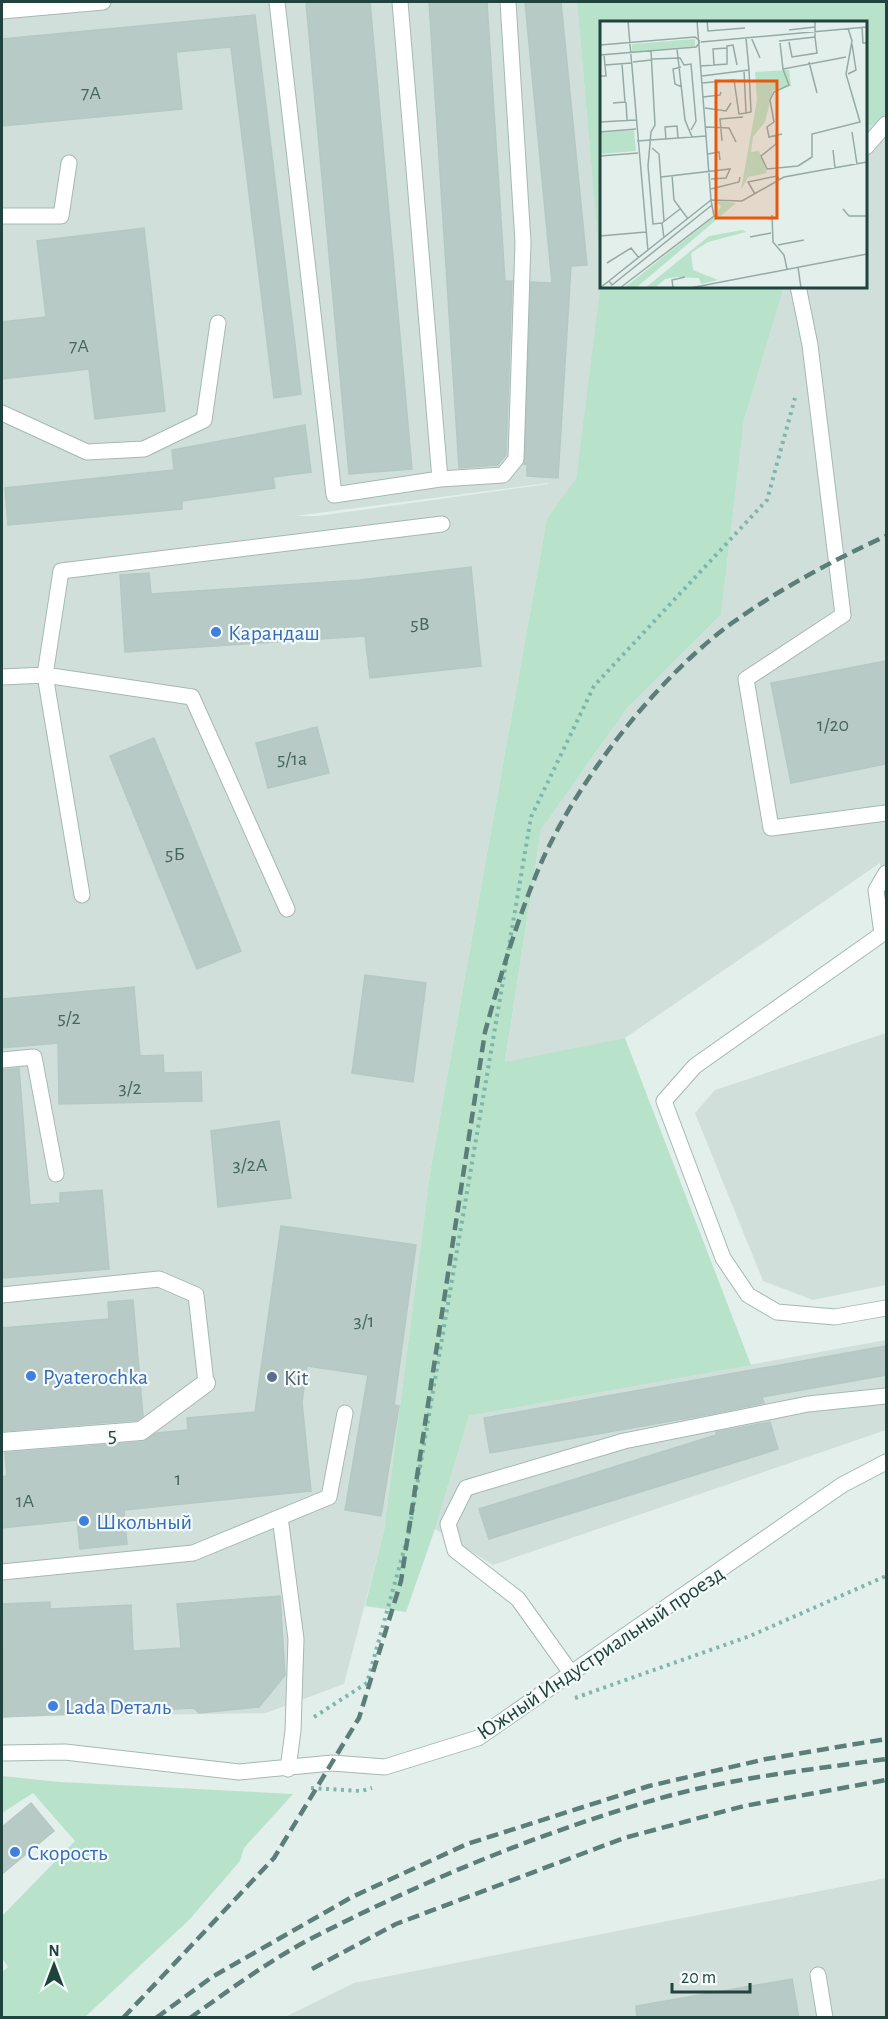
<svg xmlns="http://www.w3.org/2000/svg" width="888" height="2019" font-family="'Alegreya Sans',sans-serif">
	<rect width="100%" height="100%" fill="#e3efeb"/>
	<path fill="#d1dfda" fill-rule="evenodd" d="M2,2H577L602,283L576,480L547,518L430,1173L384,1531L344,1684L266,1713L2,1717ZM548,484L318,516H295L548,483Z
		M886,123V912L880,863L625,1038L505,1063L541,830L627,708L721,615L744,420L784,287L866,286V126Z
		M886,1033V1285L813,1300L763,1281L695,1113L715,1090Z
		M886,1340V1430L493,1565L435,1529L469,1416Z
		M886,1878V2017L283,2018L354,1983Z"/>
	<path fill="#b9e2ca" d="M577,2H886V123L866,126V22H602L601,275Z
		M601,283L602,286L784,287L744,420L721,615L627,708L541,830L505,1062L625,1038L751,1365L469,1416L435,1529L406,1612L365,1606L384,1531L430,1173L547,518L576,479Z
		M2,1776L60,1782L293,1794L244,1848L240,1861L189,1920L85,2017H2V1972L8,1967L2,1958V1916L75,1841L33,1793L2,1813Z"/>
	<path fill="#b8cac5" stroke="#b4c9c3" stroke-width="1.5" d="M306,2H370L412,469L349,474Z
		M429,2H487L505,281H512L506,455L498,465L459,468Z
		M525,2H561L587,265L571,266L558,478L527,476V463L524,464L531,282L552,283Z
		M255,15L301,394L274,398L231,47L176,52L182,109L2,126V39Z
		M144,228L165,411L95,419L89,369L2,379V322L46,317L37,241Z
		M305,425L311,472L273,477L275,488L182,501V509L8,525L5,488L174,470L172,450Z
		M471,567L481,666L370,678L365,636L125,652L120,575L149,573L151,594L360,580Z
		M886,661V764L791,783L771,683Z
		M317,727L329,773L268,788L256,743Z
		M154,738L241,951L197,969L110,756Z
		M365,975L426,983L413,1082L352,1073Z
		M134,987L140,1056L163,1055L164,1073L201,1072L202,1101L59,1104L58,1043L2,1048V999Z
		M19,1068L30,1205L60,1203V1193L102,1190L109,1269L2,1278V1070Z
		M279,1121L291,1198L218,1207L211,1131Z
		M281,1226L416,1245L394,1405L399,1406L381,1516L345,1510L368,1375L307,1366L302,1402L311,1491L124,1510L127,1544L80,1549L77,1520L2,1528V1477L7,1476L5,1453L142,1442L157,1433L188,1430L187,1418L255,1412Z
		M133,1300L143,1416L137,1420L3,1431L2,1328L109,1319L108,1302Z
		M886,1346V1375L762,1397L764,1403L711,1414L490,1453L484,1418Z
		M770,1422L778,1449L489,1539L479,1509L716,1435V1432Z
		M280,1596L285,1675L259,1707L199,1713L194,1708L4,1717L2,1604L50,1602V1609L131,1605L133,1651L181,1648L177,1604Z
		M31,1803L54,1831L2,1874V1827Z
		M792,1979L799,2018H637L636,2006Z"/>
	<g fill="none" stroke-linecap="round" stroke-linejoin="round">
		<g stroke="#a5b8b4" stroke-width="17">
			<path id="lane" d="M277,2L334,495L440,479L400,2
				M2,11L103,2
				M866,147L886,124
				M2,216H61L69,163
				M798,286L810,345L843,615L746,679L771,828L886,813
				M2,413L87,452L144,449L204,420L218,323
				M440,479L503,475L516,459L523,242L508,2
				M2,677L45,675L192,697L287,909
				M886,873L876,890L882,934L695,1066L664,1101L723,1258L748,1295L777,1312L835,1317L886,1308
				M82,895L45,675L61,571L442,524
				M2,1060L34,1057L56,1174
				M2,1295L159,1279L196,1295L206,1383
				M280,1517L296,1639L293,1731L288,1769
				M2,1572L193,1553L329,1497L345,1413
				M571,1673L518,1599L455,1550L448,1524L466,1488L624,1441L808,1404L886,1396
				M2,1753L65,1752L239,1772L332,1763L385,1767L478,1738L842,1485L886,1462
				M818,1975L825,2018"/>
		</g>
		<g stroke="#a5b8b4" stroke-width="20">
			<path id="street" d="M2,1442L141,1431L206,1383"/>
		</g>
		<path stroke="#7fb6ac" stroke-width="4" stroke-dasharray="3 4.5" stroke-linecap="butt" d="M575,1698L750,1636L886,1576
			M314,1717L367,1683L409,1532L531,817L594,686L767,500L795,398
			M311,1788L361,1791L372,1788"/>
		<use href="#lane" stroke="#fff" stroke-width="15"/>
		<use href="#street" stroke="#fff" stroke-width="18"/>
		<path stroke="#5b7e79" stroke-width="4.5" stroke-dasharray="12 6" stroke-linecap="butt" d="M312,1969L396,1924L624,1838L744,1806L886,1780
			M123,2018L274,1858L359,1718L401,1581L485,1032C499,981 514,930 534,880C569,790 654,680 732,623C780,589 833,560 886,536
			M156,2018L212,1977L352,1897L467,1844L649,1786L766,1759L886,1739
			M190,2018C232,1988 274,1957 320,1934C426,1880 539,1833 654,1800C729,1778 809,1770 886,1759"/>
	</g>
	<g fill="#3f7fe0" stroke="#f4faf8" stroke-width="2">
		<circle cx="216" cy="632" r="6"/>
		<circle cx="31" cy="1376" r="6"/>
		<circle cx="84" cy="1521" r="6"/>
		<circle cx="53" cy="1706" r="6"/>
		<circle cx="15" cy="1852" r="6"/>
	</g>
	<circle fill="#5c6f8a" stroke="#f4faf8" stroke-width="2" cx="272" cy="1377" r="6"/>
	<g text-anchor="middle" stroke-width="4.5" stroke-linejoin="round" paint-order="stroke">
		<g font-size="20" fill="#466560">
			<text x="91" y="99">7А</text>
			<text x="79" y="352">7А</text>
			<text x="420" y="630">5В</text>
			<text x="833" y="731">1/20</text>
			<text x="292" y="765">5/1а</text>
			<text x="175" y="860">5Б</text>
			<text x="69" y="1024">5/2</text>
			<text x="130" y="1094">3/2</text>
			<text x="250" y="1171">3/2А</text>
			<text x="364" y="1327">3/1</text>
			<text x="178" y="1485">1</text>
			<text x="25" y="1507">1А</text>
		</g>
		<g font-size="22" fill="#366cbe" stroke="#f4faf8" text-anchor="start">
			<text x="228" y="640">Карандаш</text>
			<text x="43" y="1384">Pyaterochka</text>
			<text x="96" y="1529">Школьный</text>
			<text x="65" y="1714">Lada Dеталь</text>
			<text x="27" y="1860">Скорость</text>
		</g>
		<g font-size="22" fill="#4e5e75" stroke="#f4faf8" text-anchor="start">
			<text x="284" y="1385">Kit</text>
		</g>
		<g font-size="22" fill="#20433e" stroke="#f4faf8">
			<text transform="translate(112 1434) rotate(-4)" y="8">5</text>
			<text transform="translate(600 1652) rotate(-34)" y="8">Южный Индустриальный проезд</text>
		</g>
	</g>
	<g transform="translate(600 21)">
		<rect width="267" height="267" fill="#e3efeb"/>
		<path d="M95,18V25L32,31V23ZM189,49L191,65L173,69L165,101L153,116L151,131L159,130L167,152L148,156L141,169L157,79L155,51ZM34,109L36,130L0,133V112ZM115,180L136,182L36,267H24L116,194L121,185ZM142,209L146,211L108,221L91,232L93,249L118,259L101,263L99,257L77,256L65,258L55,267H45L109,215Z" fill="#b9e2ca"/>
		<path fill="none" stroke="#95aaa6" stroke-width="1.5" d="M28,0L48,230M107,0L108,10L145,7M262,6L263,22H267M189,9L215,6M151,16L160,37M179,20L215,16V0M101,21L267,6M189,21L192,36L217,32L215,16M180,22L183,48M0,24L95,16L100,20M77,28L85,99L92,116M51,30L55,104L51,111L48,145L53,203L62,202M0,34L96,26L100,21M52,38L80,37L84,44L91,43L96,100L91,109M33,41L51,39M209,41L217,72M5,44L31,42M114,44L113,28L127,27M101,45L127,43V25L133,24L137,44M81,46L73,48L75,63L82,66M248,53L256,49L252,23M0,55H6L4,34M102,55L149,49L146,17M102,62L134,59L139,93L146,92L144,49M103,76L120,74L121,71M26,81L27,99M13,82L25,81L22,43M105,87L126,90L131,82M146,92L151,91L149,49M0,101L36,99M106,106L129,107L136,121M0,111L36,108M252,111L257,143M182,113L169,116L167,106L174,101L170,79L174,71L189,64L183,48L246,36M176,115V123L161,135L167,148L198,145M66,118L65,106L77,105L78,117M37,120L106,115M122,120L120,98L143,96M52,127L59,133L64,200M233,129L235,147M108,133L119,131L120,139M0,135L38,132M198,145L212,136V113L260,101L246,53L252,20L248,7M72,154L74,179L88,198M61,156L130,148L126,157L111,158M111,168L139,161L140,156M155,173L148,161L177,155L179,158M243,188L249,195H267M172,194L173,221L184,234L187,248M0,215L46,211M150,216L171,212M64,217L62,202L80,188M178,224L204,219M7,242L31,227L39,237M198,246L201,267M9,260L12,264L112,184M0,267L111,179L97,0M20,267L114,195L111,179L142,180L184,156L267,141M73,267L72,259L85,256M90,267L267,233"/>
		<path fill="#e8590c" fill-opacity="0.15" stroke="#e8590c" stroke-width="3" d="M116,60H177V197H116Z"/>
		<rect width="267" height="267" fill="none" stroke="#20433e" stroke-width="3"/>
	</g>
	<rect width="888" height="2019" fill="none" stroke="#20433e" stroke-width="6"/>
	<g transform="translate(54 1965)" stroke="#f4faf8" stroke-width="4.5" paint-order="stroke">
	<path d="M0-4.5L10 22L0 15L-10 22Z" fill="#20433e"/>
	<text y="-9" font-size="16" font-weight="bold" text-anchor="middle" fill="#20433e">N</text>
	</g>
	<path d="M672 1983v9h78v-9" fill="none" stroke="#20433e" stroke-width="3"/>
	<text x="681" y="1983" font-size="18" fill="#20433e" stroke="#f4faf8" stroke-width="4.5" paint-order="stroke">20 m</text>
</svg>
